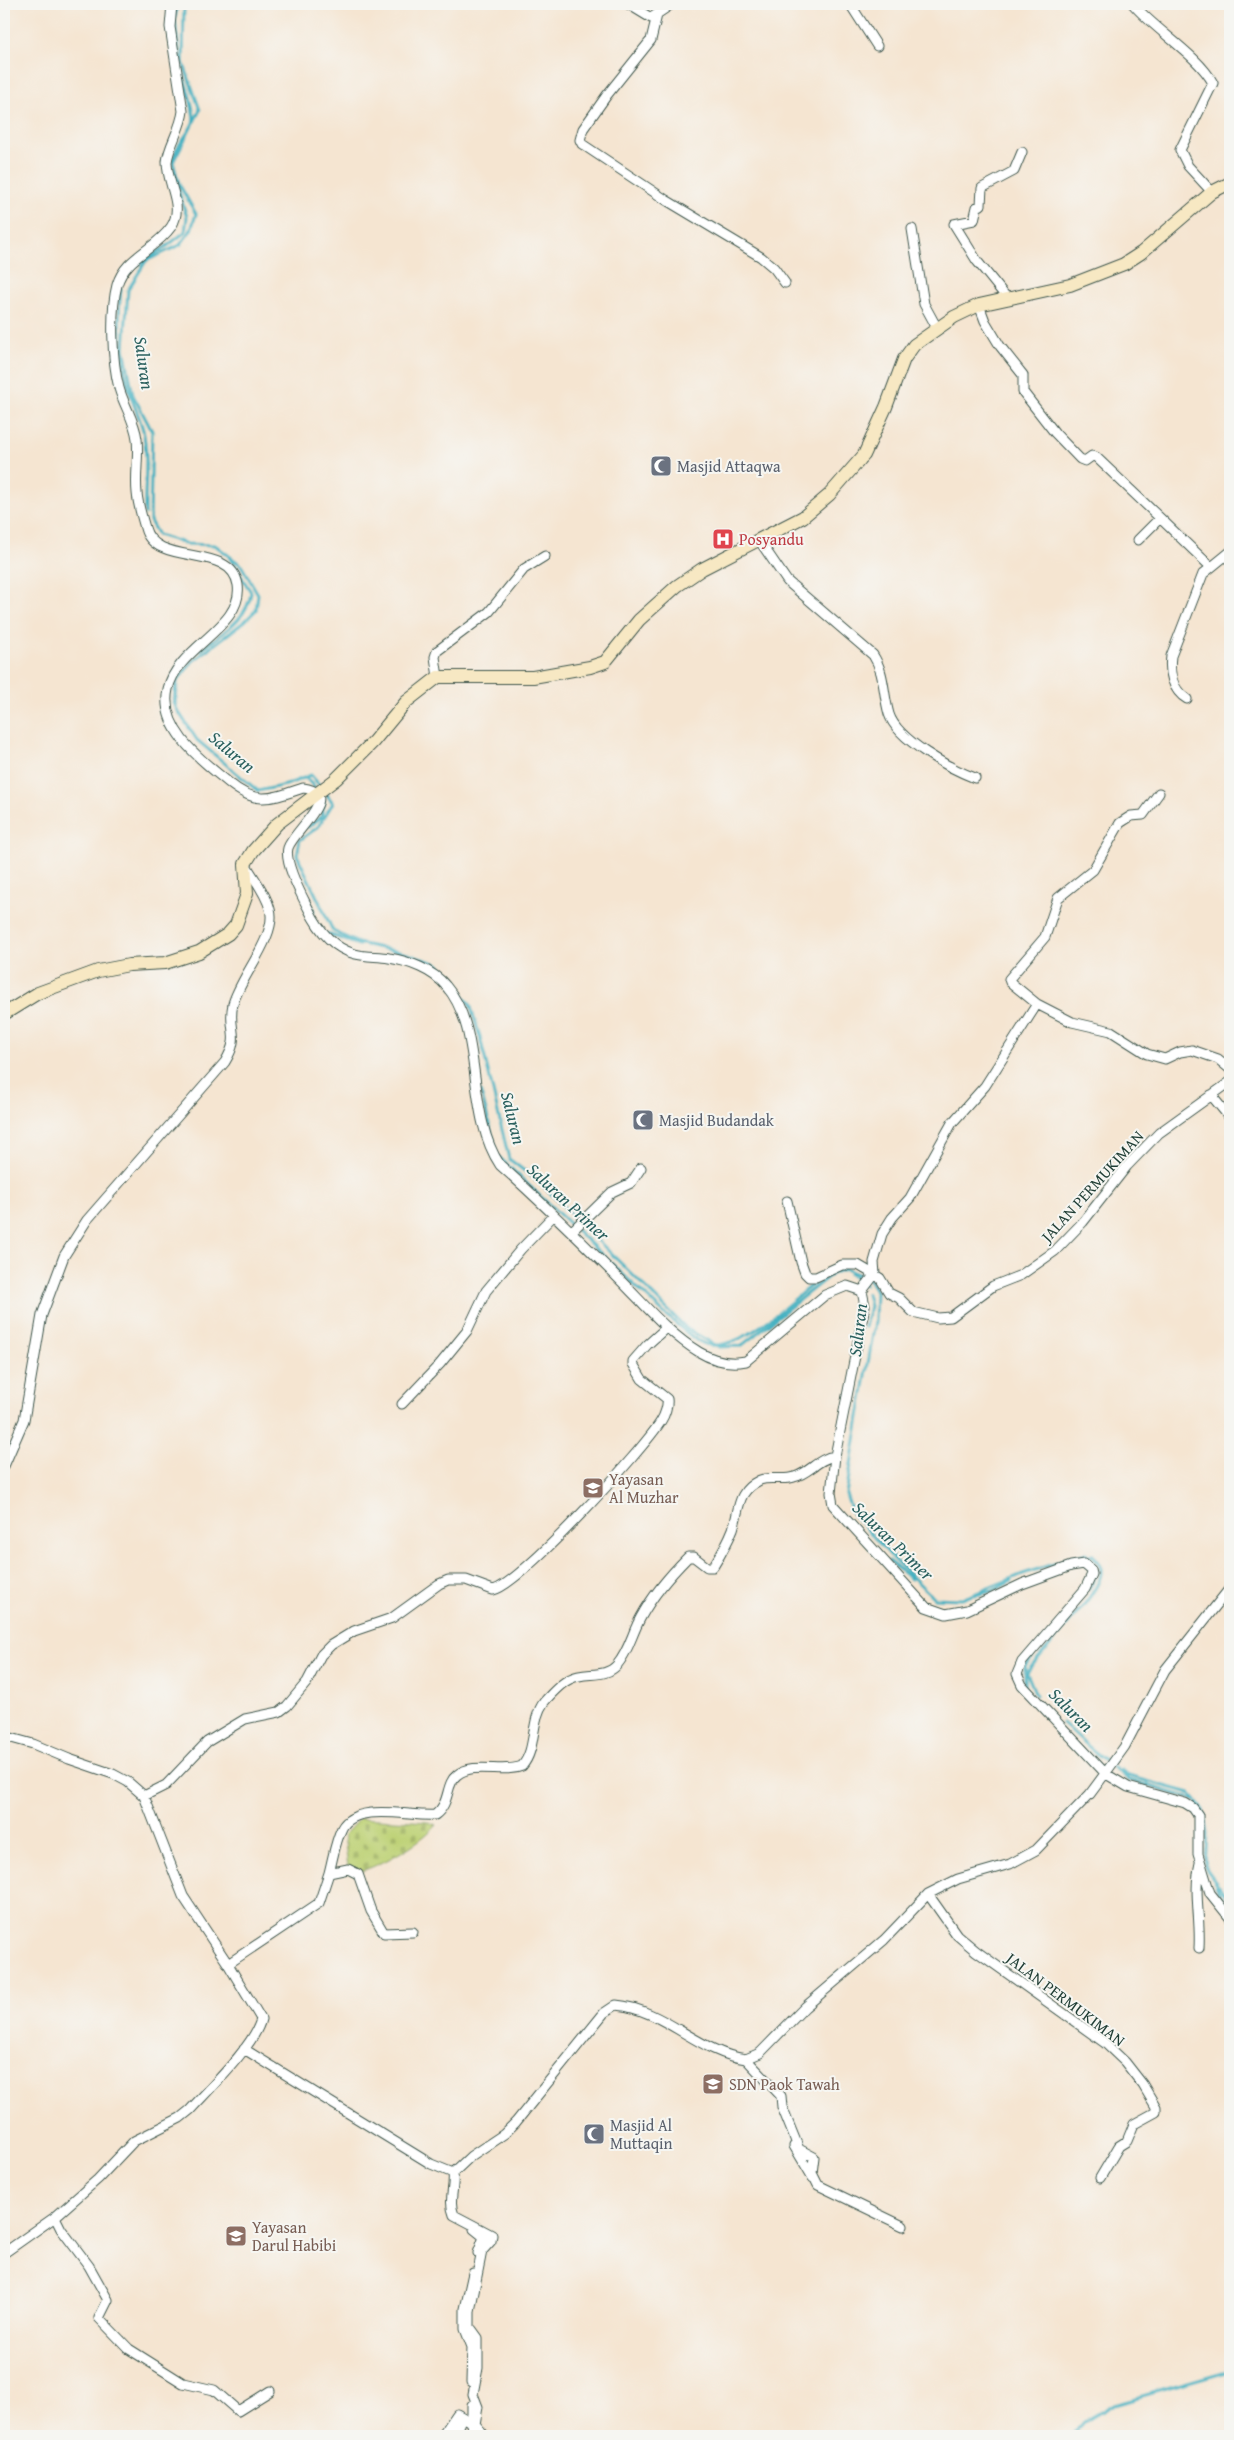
<svg xmlns="http://www.w3.org/2000/svg" width="1234" height="2440" font-family="'Gentium Book Plus',serif">
	<defs>
		<pattern id="cemetery-stones" width="16" height="16" patternUnits="userSpaceOnUse" patternTransform="scale(1.25)"><rect width="16" height="16" fill="#bdd174"/><path d="M2 7V4a2 2 0 0 1 4 0v3zM10 15v-3a2 2 0 0 1 4 0v3z" fill="#a2b465"/></pattern>
	</defs>
	<rect width="100%" height="100%" fill="#f6f6f2"/>
	<filter id="ink" filterUnits="userSpaceOnUse"><feTurbulence type="fractalNoise" baseFrequency=".02" numOctaves="2"/><feDisplacementMap in="SourceGraphic" scale="10" xChannelSelector="R" yChannelSelector="G"/><feConvolveMatrix kernelMatrix="1 2 1 2 8 2 1 2 1" color-interpolation-filters="sRGB"/></filter>
	<filter id="wash" filterUnits="userSpaceOnUse"><feTurbulence type="fractalNoise" baseFrequency=".0096" numOctaves="4" result="noise"/><feDisplacementMap in="SourceGraphic" scale="20" xChannelSelector="R" yChannelSelector="G"/><feGaussianBlur stdDeviation="1.12" result="paint"/><feColorMatrix in="noise" values="0 0 0 0 0 0 0 0 0 0 0 0 0 0 0 0 0 1.4 0 .05"/><feComposite in="paint" operator="in"/></filter>
	<g filter="url(#wash)">
		<rect width="100%" height="100%" fill="#f5e5d1"/>
		<path fill="url(#cemetery-stones)" stroke="#6e8754" d="M360,1818L428,1822L436,1825C420,1844 377,1868 354,1873L348,1867L344,1835Z"/>
		<g fill="none" stroke-linecap="round" stroke-linejoin="round">
			<path stroke="#44b1c1" stroke-width="3" d="M178,4L175,18L179,58
				M184,4L183,62L200,110L173,162L179,184L196,214L191,230L180,245L146,261L128,290L124,348L133,395L152,431L150,521L158,535L187,544L215,545L241,565L258,594L256,610L245,621L193,661L177,681L176,708L197,740L258,791L286,785L311,775L321,787
				M172,162C174,147 187,137 193,123C197,112 184,81 181,69
				M133,267L167,246L185,232L187,217L172,171
				M121,289C117,321 120,355 128,387C132,402 139,415 143,430C149,457 144,486 145,514
				M201,650C221,633 248,620 251,592L229,557
				M176,682L174,703L176,707
				M305,777L316,789
				M325,792L333,803L318,827L300,840L297,855L333,931L358,943L404,953L438,964L470,1004L480,1037L509,1159L540,1183L687,1329L719,1347L741,1346L833,1273L845,1269L869,1279L876,1291L875,1322L846,1494L852,1513L891,1556L934,1598L962,1599L1023,1574L1074,1557L1093,1555C1095,1559 1100,1564 1101,1569C1106,1591 1041,1650 1027,1673L1036,1695
				M308,827L321,817L324,803L322,798
				M295,870L314,912
				M328,934L359,945
				M457,990L462,1003
				M481,1092L495,1147
				M499,1157L666,1315C676,1323 697,1344 710,1345C747,1348 791,1300 819,1279
				M850,1274L865,1285
				M865,1327L870,1306L867,1294
				M1080,1555L1086,1553C1095,1567 1098,1574 1089,1589
				M889,1561L911,1579
				M976,1595L993,1591L1012,1581
				M1025,1686V1666L1032,1657
				M1063,1723L1089,1747L1129,1780L1196,1800L1203,1810L1207,1833L1205,1867L1230,1901
				M1121,1770L1129,1776L1190,1793L1196,1800L1198,1811
				M1216,1886L1222,1900L1230,1905
				M1072,2436L1084,2422L1114,2404L1230,2371"/>
		</g>
	</g>
	<g filter="url(#ink)">
		<g fill="none" stroke-linecap="round" stroke-linejoin="round">
			<g stroke="#3f564c" stroke-width="11">
				<path id="street" d="M172,4L170,27L183,111C181,129 168,147 167,162C167,185 185,206 171,227C155,250 125,257 117,285C110,312 112,361 119,388C124,406 135,421 137,439C139,457 135,475 137,493C138,505 142,517 145,528C155,568 231,542 238,585C244,627 177,647 168,689C159,729 201,760 228,782C257,806 270,799 303,788C344,793 293,831 288,848C284,863 301,894 308,908C318,929 332,948 355,954C366,957 378,956 389,958C409,961 433,970 446,986C485,1031 465,1113 500,1165C542,1202 581,1241 621,1281C645,1305 669,1334 699,1352C714,1361 730,1364 746,1361L825,1295L847,1286L862,1291L865,1306L835,1456L831,1493L833,1505L926,1607L946,1614L967,1610L1022,1584L1071,1566L1084,1564L1091,1570L1092,1574L1085,1589L1022,1662L1017,1674L1022,1685L1106,1774L1128,1787L1185,1803L1193,1808L1198,1815V1854L1210,1893L1230,1918
					M628,4L651,18L672,4
					M850,4L877,46
					M1133,4C1155,30 1198,55 1213,83L1180,150L1188,166L1212,192
					M657,15L651,40L607,95L583,129L580,140L582,144L666,200L761,257L774,268L785,283
					M912,229L924,304L937,328
					M1007,298L977,261L954,224L974,220L977,207L981,205L982,188L1014,171L1022,152
					M979,305L985,321L1000,346L1023,375V392L1055,433L1080,459L1085,461L1092,456L1096,457L1160,518L1138,540
					M1160,518L1211,567
					M759,540L787,581L873,655C885,673 883,694 889,714C897,740 951,769 975,778
					M438,677L435,657L437,651L489,612L524,569L545,556
					M1187,699C1172,690 1169,672 1171,656L1203,574L1230,552
					M1037,1004L1072,1022L1111,1031L1147,1054L1165,1059L1180,1052L1192,1050L1218,1059L1230,1069
					M1211,1095L1230,1118
					M787,1201L801,1262L805,1273L809,1277H816L842,1265H858L880,1278L889,1293L899,1298L913,1312L938,1318L951,1317L993,1286L1021,1275L1055,1251L1083,1222L1127,1166L1159,1133L1230,1082
					M572,1231L612,1192L631,1183L641,1168
					M862,1291L875,1274L874,1262L882,1234L892,1218L910,1198L952,1123L985,1086L1037,1004L1010,982L1009,979L1045,937L1058,898L1093,870L1120,823L1131,816L1143,815L1159,793
					M402,1404L440,1364L467,1331L486,1291L521,1249L554,1215
					M4,1466L24,1420L42,1315L64,1256L87,1220L225,1062C242,1034 227,1030 233,1004C240,977 278,935 270,909C266,893 254,879 246,865
					M4,1736L33,1744L69,1759L113,1774L128,1782L144,1796L183,1896L228,1964L261,2019C255,2045 209,2089 190,2110L180,2118L134,2141L98,2179L55,2217L4,2253
					M144,1796L166,1785L207,1742L245,1719L279,1712L287,1706L307,1682L321,1655L331,1645L354,1631L392,1618L439,1584L448,1580H466L493,1590C520,1585 644,1449 661,1421C665,1415 668,1405 667,1399L642,1379L633,1364V1361L647,1345L667,1327
					M329,1873C333,1858 335,1842 342,1828C356,1802 410,1817 435,1815C451,1803 445,1784 457,1775C474,1761 503,1774 522,1766C537,1749 530,1721 544,1702C551,1694 561,1683 570,1679C585,1671 605,1679 617,1665C629,1651 632,1633 641,1617C653,1595 671,1574 688,1557H694L707,1567H713C721,1554 728,1542 733,1529C740,1508 736,1492 760,1480C769,1476 783,1481 794,1477C810,1473 818,1458 835,1456
					M928,1894L957,1935L976,1951L1105,2043L1125,2062L1143,2085L1156,2107V2112L1134,2124L1127,2141L1119,2146L1100,2178
					M1199,1948C1201,1919 1193,1892 1200,1863
					M228,1964L319,1903L329,1873L348,1869L358,1874L371,1911L384,1933L413,1932
					M244,2049L431,2164L453,2173L471,2156L504,2134L516,2122L604,2013L616,2005C664,2009 699,2053 746,2059L760,2053L805,2007L884,1940L928,1894L958,1879L1010,1864L1036,1850L1090,1794L1107,1771L1125,1746L1165,1670L1230,1588
					M746,2059L781,2096L782,2107L799,2149L814,2157L812,2173L818,2185L903,2226
					M794,2146L813,2178
					M453,2173C455,2188 448,2201 454,2215L492,2235L491,2241L482,2251L470,2311V2327L478,2338V2368L473,2394L478,2407L475,2424L485,2436
					M55,2217L61,2229L89,2266L108,2300L99,2318L129,2349L183,2383L214,2390L238,2411L270,2391
					M474,2229L484,2237L478,2253
					M471,2382L472,2347L465,2329V2309L473,2273
					M472,2405V2414L469,2421L476,2431
					M442,2436L457,2414L469,2421
					M454,2436L462,2417"/>
			</g>
			<g stroke="#3f564c" stroke-width="14">
				<path id="secondary" d="M4,1014L38,993L98,971L129,965L165,963L199,952L228,934L236,925L247,894L245,864L253,851L277,824L336,779L373,742L406,702L438,677H533L590,667L605,662L639,620L677,586L702,569L803,517L829,495L864,455L886,407L904,359L914,345L954,317L979,305L1070,285L1124,264L1141,253L1212,192L1230,183"/>
			</g>
			<use href="#street" stroke="#fff" stroke-width="9"/>
			<use href="#secondary" stroke="#f7e8c3" stroke-width="12"/>
		</g>
	</g>
	<defs>
		<g id="mosque-square" transform="scale(1.125)"><rect x="-9" y="-9" width="18" height="18" rx="4" fill="#6b7280" stroke="#f6f6f2"/><path d="M3.5-4.9A6 6 0 1 0 3.5 4.9A5 5 0 1 1 3.5-4.9Z" fill="#fff"/></g>
		<g id="hospital-square" transform="scale(1.125)"><rect x="-9" y="-9" width="18" height="18" rx="4" fill="#e0444e" stroke="#f6f6f2"/><path d="M-5-5h3v3.5h4V-5h3V5h-3V1.5h-4V5h-3Z" fill="#fff"/></g>
		<g id="school-square" transform="scale(1.125)"><rect x="-9" y="-9" width="18" height="18" rx="4" fill="#8d6e63" stroke="#f6f6f2"/><path d="M0-5L7-2L0 1L-7-2ZM-4 1L0 2.5L4 1V4Q0 6-4 4Z" fill="#fff"/></g>
	</defs>
	<g fill-rule="evenodd">
		<use href="#mosque-square" x="661" y="466"/>
		<use href="#hospital-square" x="723" y="539"/>
		<use href="#mosque-square" x="643" y="1120"/>
		<use href="#school-square" x="593" y="1488"/>
		<use href="#school-square" x="713" y="2084"/>
		<use href="#mosque-square" x="594" y="2134"/>
		<use href="#school-square" x="236" y="2236"/>
	</g>
	<g text-anchor="middle" stroke-width="4" stroke-linejoin="round" paint-order="stroke">
		<g font-size="16" fill="#5b616d" stroke="#f6f6f2" text-anchor="start">
			<text x="677" y="472">Masjid Attaqwa</text>
			<text x="659" y="1126">Masjid Budandak</text>
			<text x="610" y="2131">Masjid Al<tspan x="610" dy="18">Muttaqin</tspan></text>
		</g>
		<g font-size="16" fill="#be3a42" stroke="#f6f6f2" text-anchor="start">
			<text x="739" y="545">Posyandu</text>
		</g>
		<g font-size="16" fill="#1f3d34" stroke="#f6f6f2">
			<text transform="translate(1092 1186) rotate(-48)" y="6">JALAN PERMUKIMAN</text>
			<text transform="translate(1066 1999) rotate(37)" y="6">JALAN PERMUKIMAN</text>
		</g>
		<g font-size="16" fill="#785e54" stroke="#f6f6f2" text-anchor="start">
			<text x="609" y="1485">Yayasan<tspan x="609" dy="18">Al Muzhar</tspan></text>
			<text x="729" y="2090">SDN Paok Tawah</text>
			<text x="252" y="2233">Yayasan<tspan x="252" dy="18">Darul Habibi</tspan></text>
		</g>
		<g font-size="18" font-style="italic" fill="#2a605e" stroke="#f6f6f2">
			<text transform="translate(144 363) rotate(82)" y="6">Saluran</text>
			<text transform="translate(232 752) rotate(40)" y="6">Saluran</text>
			<text transform="translate(513 1118) rotate(76)" y="6">Saluran</text>
			<text transform="translate(568 1202) rotate(43)" y="6">Saluran Primer</text>
			<text transform="translate(858 1330) rotate(-83)" y="6">Saluran</text>
			<text transform="translate(893 1541) rotate(44)" y="6">Saluran Primer</text>
			<text transform="translate(1071 1710) rotate(45)" y="6">Saluran</text>
		</g>
	</g>
	<rect width="1234" height="2440" fill="none" stroke="#f6f6f2" stroke-width="20"/>
</svg>
